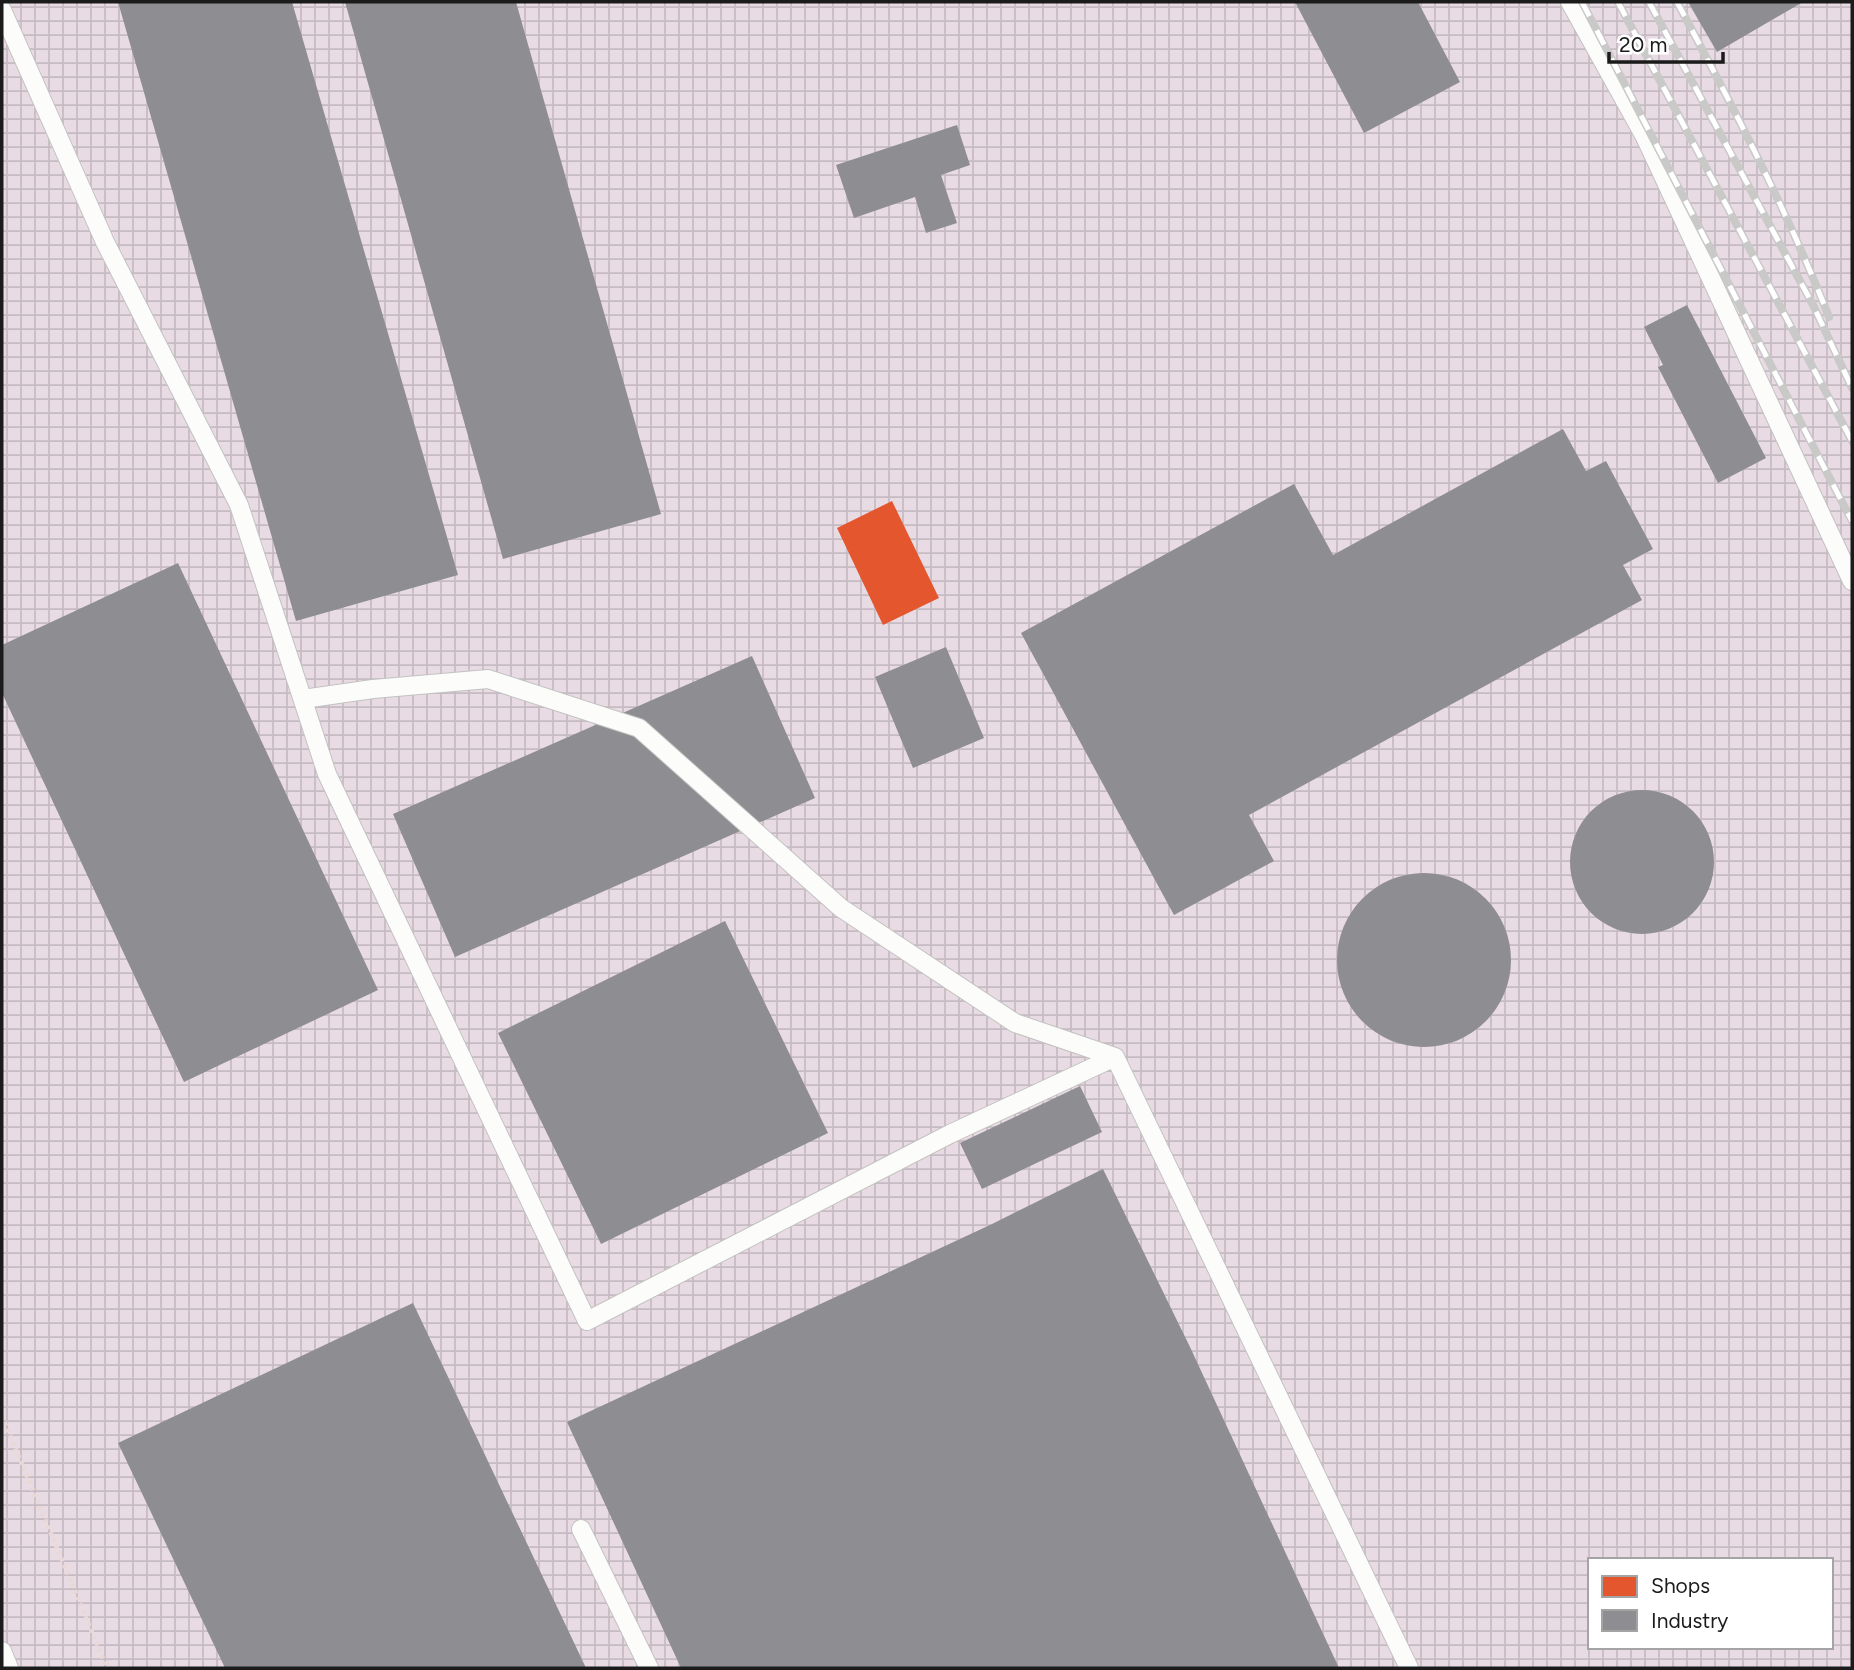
<svg xmlns="http://www.w3.org/2000/svg" width="1854" height="1670" font-family="Figtree,sans-serif">
	<defs>
		<pattern id="industrial-grid" width="8" height="8" patternUnits="userSpaceOnUse" patternTransform="scale(1.75)"><rect width="8" height="8" fill="#e9dbe4"/><path d="M0 4h8M4 0v8" fill="none" stroke="#c7bbc3"/></pattern>
	</defs>
	<rect width="100%" height="100%" fill="#eae8e4"/>
	<path fill="url(#industrial-grid)" fill-rule="evenodd" d="M2,2H1852V1668H2ZM1590,1560H1831V1647H1590Z"/>
	<path fill="#e4572e" d="M892,501L939,598L883,625L837,528Z"/>
	<path fill="#8d8d92" d="M118,2H292L458,575L296,621Z
		M345,2H516L661,514L503,559Z
		M1295,2H1418L1460,82L1364,133Z
		M1688,2H1803L1717,52Z
		M957,125L970,165L941,175L957,223L926,233L915,197L854,218L836,165Z
		M1687,305L1766,458L1718,483L1658,367L1663,365L1644,327Z
		M1563,429L1586,471L1606,461L1653,549L1623,565L1642,600L1249,815L1274,861L1174,915L1021,633L1294,484L1333,555Z
		M178,563L378,990L184,1082L2,693V645Z
		M946,647L984,738L913,768L875,677Z
		M752,656L815,798L455,957L393,814Z
		M1570 862a72 72 0 1 1 144 0a72 72 0 1 1-144 0Z
		M1337 960a87 87 0 1 1 174 0a87 87 0 1 1-174 0Z
		M725,921L828,1133L601,1244L498,1033Z
		M1080,1086L1102,1132L982,1189L960,1143Z
		M1103,1169L1190,1347L1339,1668H681L567,1422L990,1225Z
		M413,1303L586,1668H225L118,1443Z"/>
	<g fill="none" stroke-linecap="round" stroke-linejoin="round">
		<g stroke="#c2c2c0" stroke-width="20">
			<path id="service" d="M1570,2L1645,137L1852,581
				M2,10L105,242L239,505L327,774L587,1321L950,1134L1115,1057L1015,1023L841,908L639,728L488,679L373,689L303,699
				M1115,1057L1409,1668
				M581,1529L649,1668
				M2,1651L9,1668"/>
		</g>
		<path stroke="#ead8d6" stroke-width="4.5" stroke-dasharray="3.5 3.5" stroke-linecap="butt" d="M2,1416L107,1668"/>
		<use href="#service" stroke="#fcfcfb" stroke-width="18"/>
		<g stroke="#c9c9c8" stroke-width="8">
			<path id="rail" d="M1582,2L1852,521
				M1618,2L1852,441
				M1649,2L1813,305L1852,388
				M1677,2C1732,105 1786,208 1829,317"/>
		</g>
		<use href="#rail" stroke="#fff" stroke-width="5" stroke-dasharray="16" stroke-linecap="butt"/>
	</g>
	<rect width="1854" height="1670" fill="none" stroke="#1b1b1b" stroke-width="7"/>
	<rect x="1588" y="1558" width="245" height="91" fill="#ffffff" stroke="#a4a4a4" stroke-width="2"/>
	<rect x="1602" y="1576" width="35" height="21" fill="#e4572e" stroke="#a4a4a4" stroke-width="2"/>
	<text x="1651" y="1593" font-size="21" fill="#1b1b1b">Shops</text>
	<rect x="1602" y="1610" width="35" height="21" fill="#8d8d92" stroke="#a4a4a4" stroke-width="2"/>
	<text x="1651" y="1628" font-size="21" fill="#1b1b1b">Industry</text>
	<path d="M1609 52v10h114v-10" fill="none" stroke="#1b1b1b" stroke-width="3.5"/>
	<text x="1619" y="52" font-size="21" fill="#1b1b1b" stroke="#ffffff" stroke-width="5" paint-order="stroke">20 m</text>
</svg>
